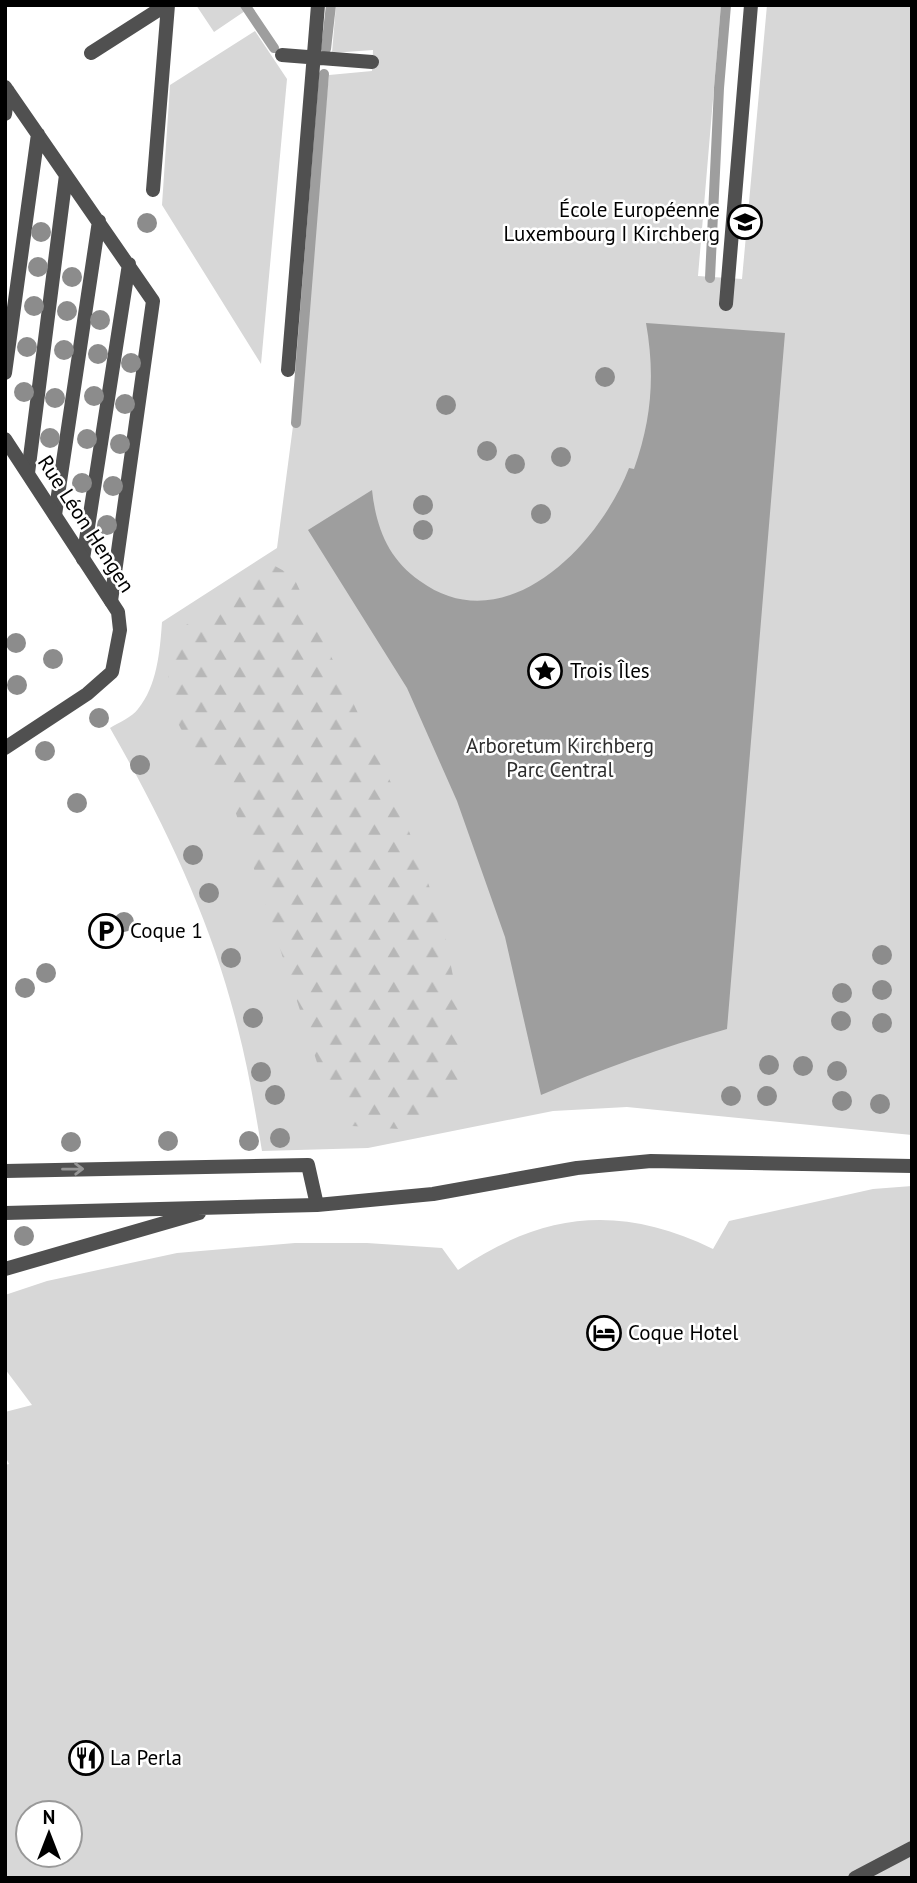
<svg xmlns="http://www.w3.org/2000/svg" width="917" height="1883" font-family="'PT Sans',sans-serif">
	<defs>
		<pattern id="forest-firs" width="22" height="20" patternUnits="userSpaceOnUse" patternTransform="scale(1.75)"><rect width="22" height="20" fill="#d7d7d7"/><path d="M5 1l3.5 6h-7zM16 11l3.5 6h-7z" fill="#b7b7b7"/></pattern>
	</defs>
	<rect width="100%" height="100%" fill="#fff"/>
	<path fill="#d7d7d7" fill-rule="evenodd" d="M196,5H241L245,11L214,32Z
		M336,5H721L698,276L742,279L767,5H912V1135L627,1107L553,1111L368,1148L262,1151C255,1109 248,1067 237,1025C211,920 164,822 110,728C118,723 132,717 138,709C157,686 160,651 162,622L277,548L293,426L329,75L372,71L373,50L332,53Z
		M255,31L287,79L261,364L162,205L170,85Z
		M912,1186V1878H5V1465L9,1464L5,1456V1412L32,1405L5,1369V1295L47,1281L177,1253L295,1243H367L442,1248L458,1270C543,1212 620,1204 713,1249L729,1221L873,1189ZM28,1813H70V1855H28Z"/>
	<path fill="url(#forest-firs)" d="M275,566L293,576L392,785L442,921L468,1051L451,1100L399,1129L352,1126L324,1084L229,792L181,729L166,699L171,655L183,627Z"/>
	<path fill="#9e9e9e" d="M646,323L785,333L727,1029C663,1047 602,1069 541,1095L505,937L457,801L407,688L308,530L372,490C376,527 388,559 420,581C505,643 599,546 629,468L634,469C652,419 655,374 646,323Z"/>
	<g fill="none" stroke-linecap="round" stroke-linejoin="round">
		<path stroke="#9e9e9e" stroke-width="10" d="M245,5L274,48
			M326,49L331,5
			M710,278L719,88L726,5
			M296,423L324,74"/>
		<path stroke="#505050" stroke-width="14" d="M91,53L166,5
			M282,55L372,62
			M5,87L153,301L111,601
			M5,114L8,91
			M153,190L168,5
			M726,304L751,5
			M288,370L318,5
			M5,373L38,134
			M28,473L66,175
			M55,515L99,221
			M83,559L129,264
			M5,1171L308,1165L317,1205
			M5,1213L317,1205L433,1194L577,1168L651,1161L912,1166
			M5,1269L199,1213"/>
		<path stroke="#505050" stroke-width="14" d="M5,439L118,612L120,630L112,672L87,694L5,748
			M855,1878L912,1848"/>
	</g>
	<g fill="#8c8c8c">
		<circle cx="147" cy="223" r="10"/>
		<circle cx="41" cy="232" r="10"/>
		<circle cx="38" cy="267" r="10"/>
		<circle cx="72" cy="277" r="10"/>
		<circle cx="34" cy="306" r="10"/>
		<circle cx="67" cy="311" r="10"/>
		<circle cx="100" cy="320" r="10"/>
		<circle cx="27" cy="347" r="10"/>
		<circle cx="64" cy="350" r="10"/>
		<circle cx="98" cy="354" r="10"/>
		<circle cx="131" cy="363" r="10"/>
		<circle cx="605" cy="377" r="10"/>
		<circle cx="24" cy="392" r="10"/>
		<circle cx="94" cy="396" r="10"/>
		<circle cx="55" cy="398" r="10"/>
		<circle cx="125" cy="404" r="10"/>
		<circle cx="446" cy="405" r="10"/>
		<circle cx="50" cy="438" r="10"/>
		<circle cx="87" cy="439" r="10"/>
		<circle cx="120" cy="444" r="10"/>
		<circle cx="487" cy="451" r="10"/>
		<circle cx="561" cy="457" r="10"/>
		<circle cx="515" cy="464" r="10"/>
		<circle cx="82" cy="483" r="10"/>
		<circle cx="113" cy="486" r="10"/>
		<circle cx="423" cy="505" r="10"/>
		<circle cx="541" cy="514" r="10"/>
		<circle cx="107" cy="525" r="10"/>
		<circle cx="423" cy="530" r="10"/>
		<circle cx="16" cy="643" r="10"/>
		<circle cx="53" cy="659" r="10"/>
		<circle cx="17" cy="685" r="10"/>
		<circle cx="99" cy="718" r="10"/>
		<circle cx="45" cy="751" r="10"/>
		<circle cx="140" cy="765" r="10"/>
		<circle cx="77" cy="803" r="10"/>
		<circle cx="193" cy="855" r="10"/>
		<circle cx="209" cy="893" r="10"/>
		<circle cx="124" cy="922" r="10"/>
		<circle cx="882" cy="955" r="10"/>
		<circle cx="231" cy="958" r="10"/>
		<circle cx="46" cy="973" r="10"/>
		<circle cx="25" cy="988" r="10"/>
		<circle cx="882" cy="990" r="10"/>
		<circle cx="842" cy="993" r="10"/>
		<circle cx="253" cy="1018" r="10"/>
		<circle cx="841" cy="1021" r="10"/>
		<circle cx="882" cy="1023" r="10"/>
		<circle cx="769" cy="1065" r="10"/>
		<circle cx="803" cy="1066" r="10"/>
		<circle cx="837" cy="1071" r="10"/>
		<circle cx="261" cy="1072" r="10"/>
		<circle cx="275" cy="1095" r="10"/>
		<circle cx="731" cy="1096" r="10"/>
		<circle cx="767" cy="1096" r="10"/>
		<circle cx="842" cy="1101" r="10"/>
		<circle cx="880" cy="1104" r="10"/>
		<circle cx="280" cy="1138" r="10"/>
		<circle cx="168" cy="1141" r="10"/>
		<circle cx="249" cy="1141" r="10"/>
		<circle cx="71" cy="1142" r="10"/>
		<circle cx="24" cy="1236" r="10"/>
	</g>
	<defs><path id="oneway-shaft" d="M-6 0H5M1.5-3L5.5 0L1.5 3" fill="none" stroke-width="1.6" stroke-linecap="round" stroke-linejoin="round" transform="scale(1.75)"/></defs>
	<use stroke="#969696" href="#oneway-shaft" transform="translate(73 1169) rotate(-1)"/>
	<defs>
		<g id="school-ring" transform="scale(1.75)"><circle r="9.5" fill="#fff" stroke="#000" stroke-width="1.5"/><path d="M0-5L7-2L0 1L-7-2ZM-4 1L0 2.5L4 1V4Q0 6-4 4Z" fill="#000"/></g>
		<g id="sight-ring" transform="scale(1.75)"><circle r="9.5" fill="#fff" stroke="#000" stroke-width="1.5"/><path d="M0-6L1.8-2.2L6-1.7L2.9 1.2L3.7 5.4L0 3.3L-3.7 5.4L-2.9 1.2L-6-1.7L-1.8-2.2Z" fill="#000"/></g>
		<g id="parking-ring" transform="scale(1.75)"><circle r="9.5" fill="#fff" stroke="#000" stroke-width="1.5"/><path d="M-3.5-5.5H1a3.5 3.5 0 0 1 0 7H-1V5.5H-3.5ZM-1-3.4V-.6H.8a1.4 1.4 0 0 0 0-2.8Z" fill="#000"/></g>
		<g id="hotel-ring" transform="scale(1.75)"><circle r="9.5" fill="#fff" stroke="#000" stroke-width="1.5"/><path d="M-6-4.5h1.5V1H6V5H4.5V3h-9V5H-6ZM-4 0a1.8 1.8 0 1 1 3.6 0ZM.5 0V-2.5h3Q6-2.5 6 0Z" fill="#000"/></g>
		<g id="restaurant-ring" transform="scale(1.75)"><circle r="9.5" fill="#fff" stroke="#000" stroke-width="1.5"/><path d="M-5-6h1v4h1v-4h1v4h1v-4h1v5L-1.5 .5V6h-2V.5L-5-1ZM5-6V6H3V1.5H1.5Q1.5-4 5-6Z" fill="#000"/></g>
	</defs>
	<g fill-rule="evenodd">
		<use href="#school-ring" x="745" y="222"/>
		<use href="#sight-ring" x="545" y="671"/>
		<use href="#parking-ring" x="106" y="931"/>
		<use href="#hotel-ring" x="604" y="1333"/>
		<use href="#restaurant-ring" x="86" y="1758"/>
	</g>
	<g text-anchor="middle" stroke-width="5" stroke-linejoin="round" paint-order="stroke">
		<g font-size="21" fill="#000" stroke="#fff" text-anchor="start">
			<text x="720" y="217" text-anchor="end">École Européenne<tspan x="720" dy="24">Luxembourg I Kirchberg</tspan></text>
			<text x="570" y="678">Trois Îles</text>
			<text x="130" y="938">Coque 1</text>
			<text x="628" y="1340">Coque Hotel</text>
			<text x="110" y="1765">La Perla</text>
		</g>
		<g font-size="21" fill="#000" stroke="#fff">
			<text transform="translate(86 524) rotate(57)" y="7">Rue Léon Hengen</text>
		</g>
		<g font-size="21" fill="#2e2e2e" stroke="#fff">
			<text x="560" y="753">Arboretum Kirchberg<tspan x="560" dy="24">Parc Central</tspan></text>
		</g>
	</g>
	<rect width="917" height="1883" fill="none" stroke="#000000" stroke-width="14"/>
	<g transform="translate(49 1834)"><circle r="33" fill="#ffffff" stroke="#999999" stroke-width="2"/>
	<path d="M0-5L12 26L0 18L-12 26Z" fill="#000000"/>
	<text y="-10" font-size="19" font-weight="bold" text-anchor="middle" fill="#000000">N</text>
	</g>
</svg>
